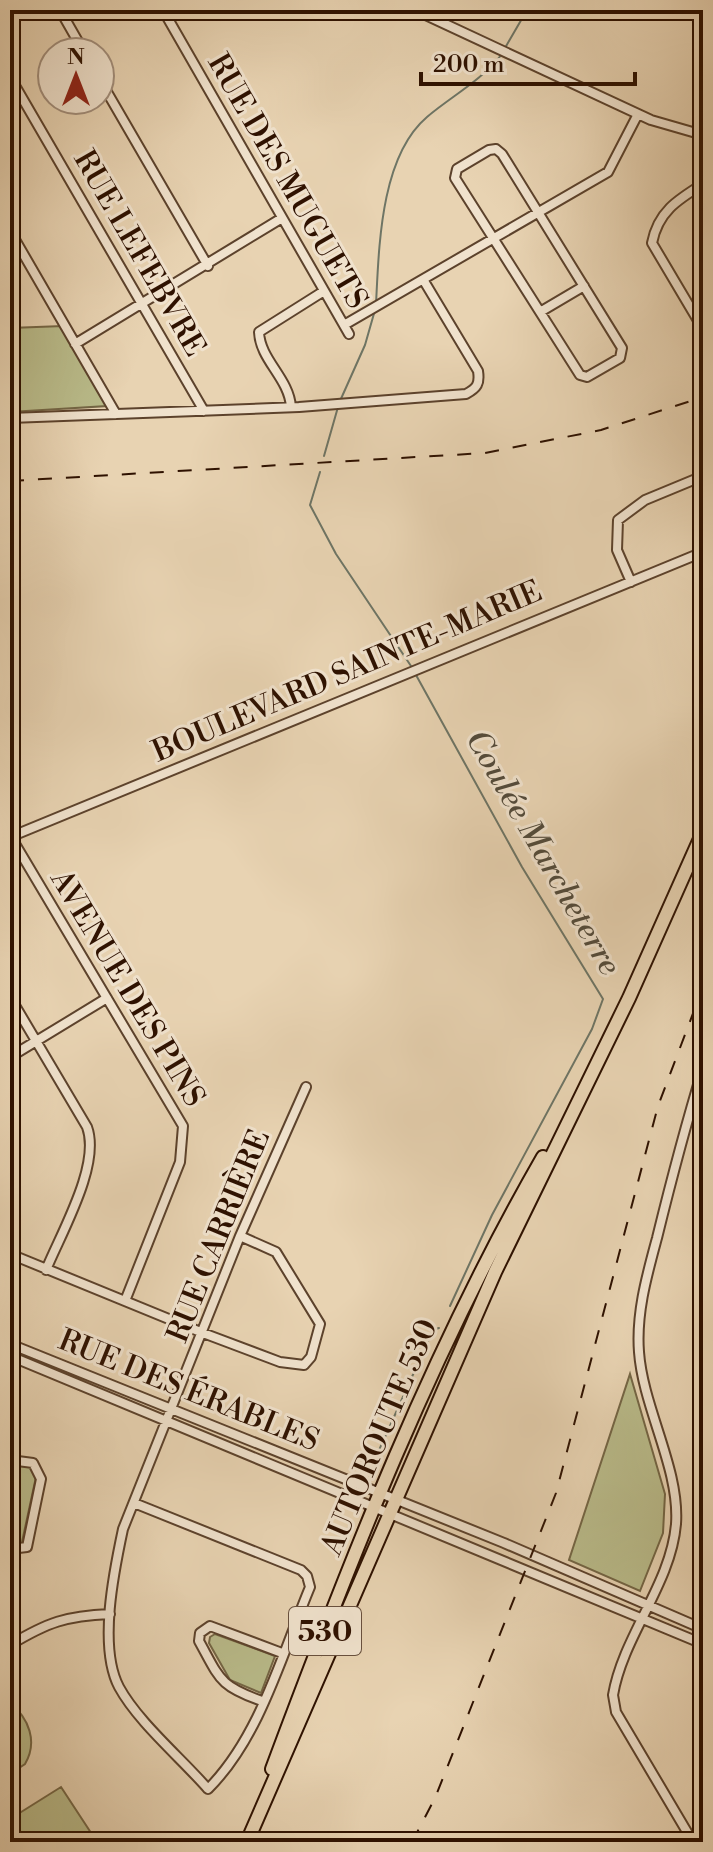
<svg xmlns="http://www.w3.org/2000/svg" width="713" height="1852" font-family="'Libre Bodoni',serif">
	<rect width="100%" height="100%" fill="#e8d3b2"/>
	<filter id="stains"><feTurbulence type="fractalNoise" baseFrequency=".0025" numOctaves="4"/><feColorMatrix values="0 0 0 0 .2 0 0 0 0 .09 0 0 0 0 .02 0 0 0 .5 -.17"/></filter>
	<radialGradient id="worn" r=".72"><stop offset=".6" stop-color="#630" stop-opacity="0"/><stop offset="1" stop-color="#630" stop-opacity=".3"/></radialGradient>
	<path fill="#b9bb8a" stroke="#746645" stroke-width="2" d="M63,326L107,406L10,412V328Z
		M630,1374L665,1494L663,1533L640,1591L569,1560Z
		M10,1463L31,1466L36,1477L22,1542L14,1546L10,1543Z
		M215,1634L275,1656L261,1693L230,1680L209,1643L210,1637Z
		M10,1703C29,1718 38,1742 25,1764L10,1774Z
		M61,1787L97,1842H10V1819Z"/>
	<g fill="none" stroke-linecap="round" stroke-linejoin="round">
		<path stroke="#6e7565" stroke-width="2" d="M505,48L527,10
			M376,304C379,248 380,157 427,117C453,95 480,82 502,54
			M340,401L365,345L375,310
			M324,456L338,407
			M320,472L310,505L336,554L413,669
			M416,675L522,867L603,999L592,1029L492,1215L450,1306
			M376,1457L433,1330L439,1328
			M347,1531L349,1527"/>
		<g stroke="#5c422c" stroke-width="12">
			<path id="minor" d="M60,10L84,52
				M163,10L349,334
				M415,10L651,120L703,135
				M10,77L204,411
				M100,80L208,266
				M489,150L496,149L502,154L622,348L620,358L587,377L580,375L455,178L457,169Z
				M703,184C677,200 658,212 652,243L703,329
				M10,231L116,414
				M540,312L584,286
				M344,325L608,172L638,114
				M75,344L282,218
				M291,407C289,378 260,360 259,332L324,291
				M10,418L299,407L466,394C477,388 480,384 478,371L424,281
				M631,582L617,550L618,520L645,500L703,476
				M10,837L703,552
				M11,837L183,1126L180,1162L125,1301
				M10,997L87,1127C101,1165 61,1233 46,1270
				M10,1057L107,998
				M10,1254L203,1333L280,1362L304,1365L311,1357L320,1324L276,1252L240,1236
				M10,1344L504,1543L703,1629
				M10,1356L703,1644
				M10,1460L33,1463L41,1479L27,1547L10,1549
				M134,1503L301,1570L307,1576L310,1587C282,1654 260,1737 208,1789C181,1758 138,1722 119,1687C98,1647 114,1571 123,1529L240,1236L306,1087
				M10,1645C48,1622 66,1616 110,1614
				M262,1701C219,1686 220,1679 199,1641L200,1633L210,1626L282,1653
				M693,1842L616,1712L613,1695C623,1636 671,1584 676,1524C680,1469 643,1408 639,1352C636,1313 647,1275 657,1238C671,1181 686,1124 703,1068"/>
		</g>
		<g stroke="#2e1100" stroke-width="16">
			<path id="highway" d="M272,1769C350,1560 432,1350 543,1157
				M247,1842L495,1272L629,998L703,832"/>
		</g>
		<use href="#minor" stroke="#f0e2cd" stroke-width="8"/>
		<use href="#highway" stroke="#e8d3b2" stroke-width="12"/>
		<path stroke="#2e1100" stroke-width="2" stroke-dasharray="14 14" stroke-linecap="butt" d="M10,481L485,453L601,430L703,397
			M412,1842L435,1798L556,1493L658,1106L703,987"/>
	</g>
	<g text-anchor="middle" stroke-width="6" stroke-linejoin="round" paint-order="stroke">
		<rect fill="#f0e2cd" stroke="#68503e" stroke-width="2" x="289" y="1607" width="72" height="48" rx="6"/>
		<g font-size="28" font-weight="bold" fill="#2e1100">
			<text x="325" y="1641">530</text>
		</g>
		<g font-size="30" fill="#2e1100" stroke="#f0e2cd">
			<text transform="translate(288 181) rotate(60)" y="10">RUE DES MUGUETS</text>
			<text transform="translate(140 253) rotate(60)" y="10">RUE LEFEBVRE</text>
			<text transform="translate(347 671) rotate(-23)" y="10">BOULEVARD SAINTE-MARIE</text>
			<text transform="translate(128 988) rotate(59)" y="10">AVENUE DES PINS</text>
			<text transform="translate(218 1236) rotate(-68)" y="10">RUE CARRIÈRE</text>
			<text transform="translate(189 1390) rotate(22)" y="10">RUE DES ÉRABLES</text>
			<text transform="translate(379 1437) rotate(-67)" y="10">AUTOROUTE 530</text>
		</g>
		<g font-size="32" font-style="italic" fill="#534b3b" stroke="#f0e2cd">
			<text transform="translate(544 852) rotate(60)" y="11">Coulée Marcheterre</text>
		</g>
	</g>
	<rect width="713" height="1852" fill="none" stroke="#e8d3b2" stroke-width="40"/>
	<rect x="12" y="12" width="689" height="1828" fill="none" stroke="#2e1100" stroke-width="4"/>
	<rect x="20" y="20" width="673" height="1812" fill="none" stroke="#2e1100" stroke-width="2"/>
	<g transform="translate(76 76)"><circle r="38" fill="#f0e2cd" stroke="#a28e7b" stroke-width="2"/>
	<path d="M0-6L14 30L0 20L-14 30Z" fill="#8f2418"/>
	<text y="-12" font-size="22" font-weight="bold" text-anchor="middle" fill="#2e1100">N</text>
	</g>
	<path d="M421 72v12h214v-12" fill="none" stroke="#2e1100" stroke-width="4"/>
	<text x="433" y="72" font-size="24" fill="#2e1100" stroke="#f0e2cd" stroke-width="6" paint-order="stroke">200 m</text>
	<rect width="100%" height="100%" filter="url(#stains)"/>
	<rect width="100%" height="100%" fill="url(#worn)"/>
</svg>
